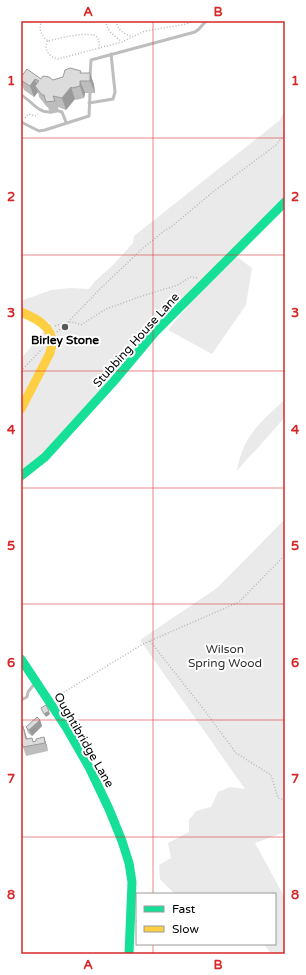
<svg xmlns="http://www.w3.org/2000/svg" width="306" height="975" font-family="'Varela Round',sans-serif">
	<rect width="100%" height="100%" fill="#fff"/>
	<path fill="#eaeaea" d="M285,110V196L153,329L44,455L21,471V359L50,323L37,315L21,308V301L51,290L71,288L89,289L95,281L112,266L133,243L134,236L280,120Z
		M236,256L252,268L246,305L212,354L168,330L187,307Z
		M285,401V417L255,451L248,458L237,471C243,436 258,425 282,402Z
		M285,519V832L255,843L285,898V954H271L264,944H275V894H175L160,879L159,865L171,858L168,843L189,832V820L196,811L211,807L218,792L230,787L245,789L140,640L217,588Z"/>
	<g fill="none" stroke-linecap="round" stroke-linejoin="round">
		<path stroke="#b8b8b8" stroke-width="1.5" stroke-dasharray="1 2" stroke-linecap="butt" d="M42,21C38,28 41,36 48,41C56,39 91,30 97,37C100,40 99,45 99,49
			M106,21C106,31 115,36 122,42
			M117,21C116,30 125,34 132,37
			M48,41C43,49 49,57 58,59L122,42L145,31L187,24L193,21
			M25,118L29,114L35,116L38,114
			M55,326C64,323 72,320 81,325L106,309L142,296L178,285L190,277L199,278
			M57,332L68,322L102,287L142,249L164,231L171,227L213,192L276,145L285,134
			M21,371L42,349
			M150,641L205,711L236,753L271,775L278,798L285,800
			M56,697L143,644L239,602L285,555"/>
		<path stroke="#bebebe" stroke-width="3" d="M90,77L91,60L195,32L199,29L206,21
			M21,95C32,101 38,113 50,112
			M89,103L113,99L115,92L111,54
			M59,111L62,112L66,122
			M21,122L39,131L45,130L89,116L90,93
			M21,700L27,697L28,692L35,683"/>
		<path stroke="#16e098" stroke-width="9" d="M21,476L45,457L114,381L155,332L285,202
			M21,659L66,727L89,767L109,809L122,841L129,863L132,882L129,954"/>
		<path stroke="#ffcf43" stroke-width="9" d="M21,312C35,318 53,326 52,344C52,347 50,350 50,353L21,409"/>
	</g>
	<path fill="#bdbdbd" d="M81,73H90L94,85L95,93H85L84,98L76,100L75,99L66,110L58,107L59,112L50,114L48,107H47L39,97L38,92L34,97L24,90L21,82V77L53,80Z
		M40,720L42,726L32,736L28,733L26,727Z
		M21,726H23L27,739L32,738L33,741H36L44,737L48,751L26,756L23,747H21Z"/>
	<path fill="#9a9a9a" d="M90,73L94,85L95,93L90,81Z
		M35,79L39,90L35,86L38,92L34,97L30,86Z
		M80,81L85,93L84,98L80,86Z
		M71,87L75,99L66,110L62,98Z
		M49,711L50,714L46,717L44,714Z
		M40,720L42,726L32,736L29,730Z
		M23,726L26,735L29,748L26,739Z
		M44,737L47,746L48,751L45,743Z"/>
	<path fill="#dcdcdc" stroke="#9a9a9a" d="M70,68L81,71L80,73H90V81H80V86L72,88L71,87L62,98L53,96L55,101L46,102L44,95H42L35,86L39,81L35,79L30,86L21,80V77L27,69L41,79L43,76L49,77L53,80L63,77L65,70Z
		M46,705L49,711L44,714L41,708Z
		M37,717L40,720L29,730L26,727Z
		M21,726H23L26,739L32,738L33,742L36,741V739L44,737L45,743L23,747L21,740Z"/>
	<path fill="none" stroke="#d62828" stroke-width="1" stroke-opacity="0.55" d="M153,21V894M21,138H285M21,255H285M21,371H285M21,488H285M21,604H285M21,720H285M21,837H285M153,944V954"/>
	<circle fill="#595959" stroke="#fff" stroke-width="1.5" cx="65" cy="327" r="4"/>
	<g text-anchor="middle" stroke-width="4" stroke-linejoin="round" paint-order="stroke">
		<g font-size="12" font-weight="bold" fill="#000" stroke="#fff">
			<text x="65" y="344">Birley Stone</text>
		</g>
		<g font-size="12" fill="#000" stroke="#fff">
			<text transform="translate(136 340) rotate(-48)" y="4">Stubbing House Lane</text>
			<text transform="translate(84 740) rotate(60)" y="4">Oughtibridge Lane</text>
		</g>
		<g font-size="12" fill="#2f2f2f" stroke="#fff">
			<text x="225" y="653">Wilson<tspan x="225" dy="14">Spring Wood</tspan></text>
		</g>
	</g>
	<rect width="306" height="975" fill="none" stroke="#ffffff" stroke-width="44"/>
	<rect x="136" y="893" width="140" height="52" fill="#ffffff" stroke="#999999"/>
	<rect x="144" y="906" width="20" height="6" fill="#16e098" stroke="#999999"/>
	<text x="172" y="913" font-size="12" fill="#000000">Fast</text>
	<rect x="144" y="926" width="20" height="6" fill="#ffcf43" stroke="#999999"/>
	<text x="172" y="933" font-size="12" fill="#000000">Slow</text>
	<rect x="22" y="22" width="262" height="931" fill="none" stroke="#d62828" stroke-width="1.5"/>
	<g font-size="13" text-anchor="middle" font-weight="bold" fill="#d62828">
		<text x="88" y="16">A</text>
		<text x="218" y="16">B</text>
		<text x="11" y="85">1</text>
		<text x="295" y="85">1</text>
		<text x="11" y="201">2</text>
		<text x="295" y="201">2</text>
		<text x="11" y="317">3</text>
		<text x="295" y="317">3</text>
		<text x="11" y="434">4</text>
		<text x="295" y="434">4</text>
		<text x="11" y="550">5</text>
		<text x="295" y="550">5</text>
		<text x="11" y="667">6</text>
		<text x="295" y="667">6</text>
		<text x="11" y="783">7</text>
		<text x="295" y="783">7</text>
		<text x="11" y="899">8</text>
		<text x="295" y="899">8</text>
		<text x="88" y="969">A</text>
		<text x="218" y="969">B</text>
	</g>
</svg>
